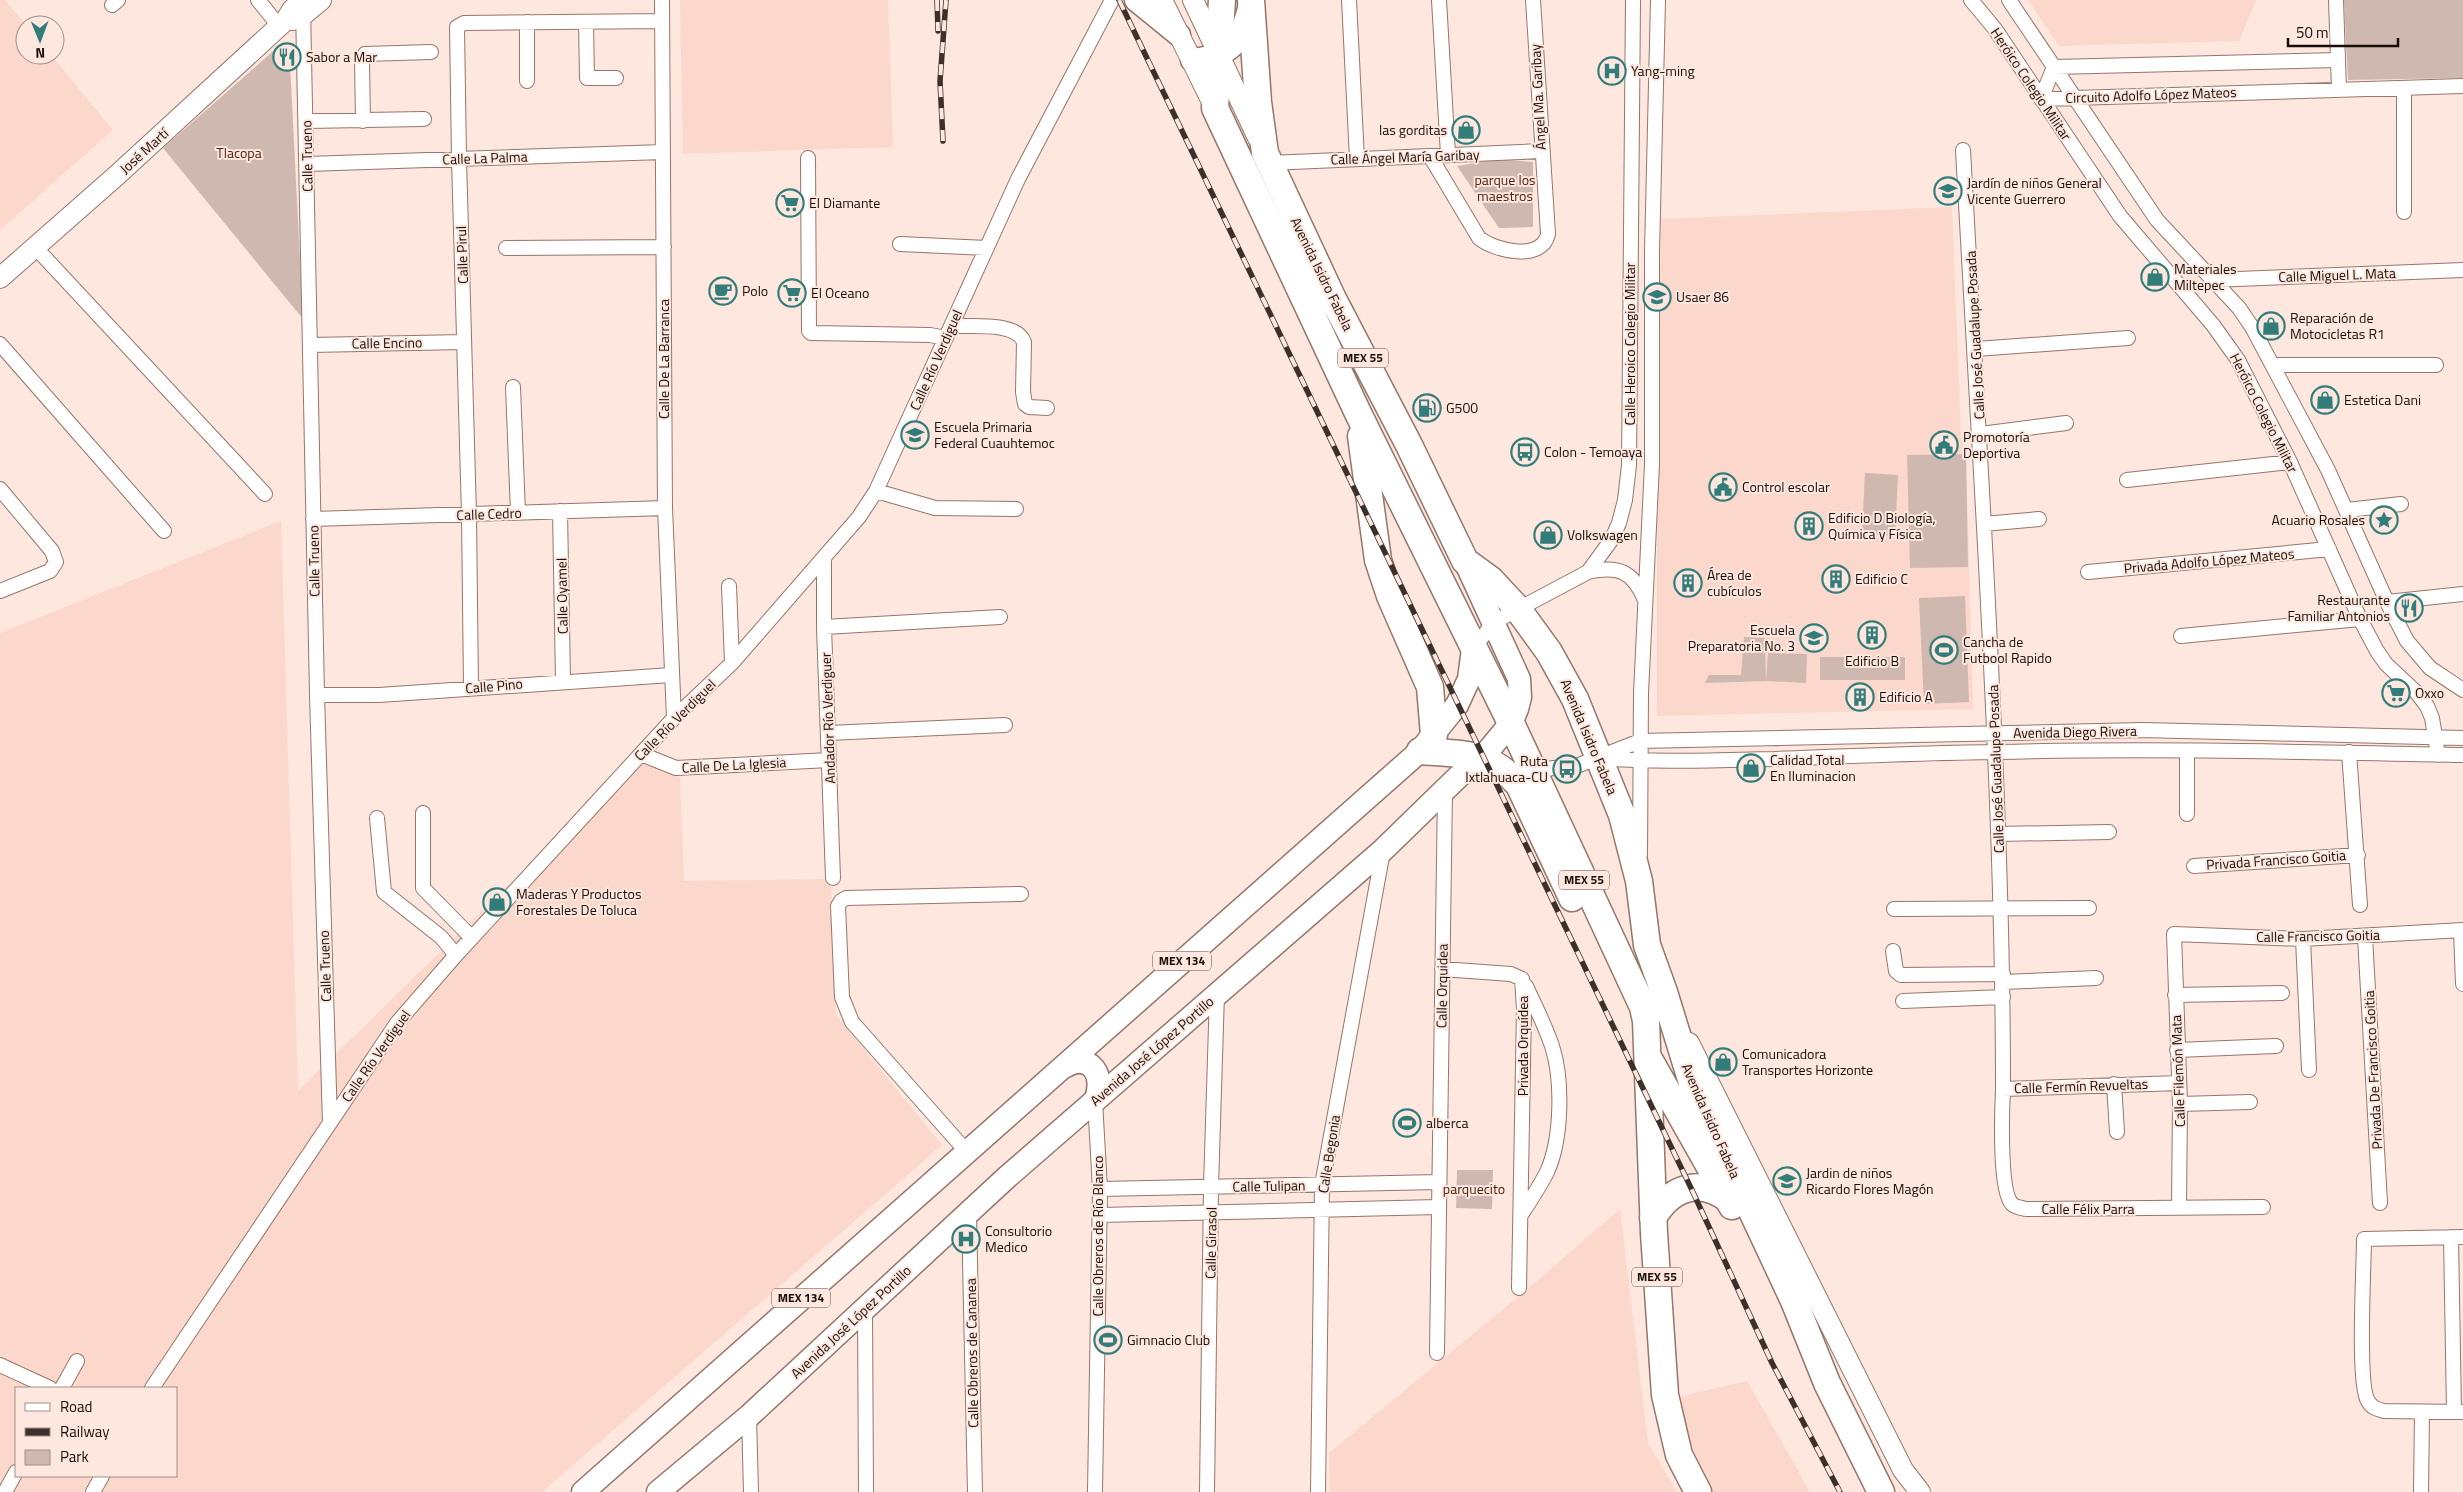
<svg xmlns="http://www.w3.org/2000/svg" width="2463" height="1492" font-family="'Titillium Web',sans-serif">
	<rect width="100%" height="100%" fill="#fde7df"/>
	<path fill="#fbd8cb" fill-rule="evenodd" d="M0,0H5L26,25L25,55H51L113,130L0,230Z
		M680,0H888L893,147L683,154Z
		M2028,0H2256L2239,41L2059,46Z
		M1952,207L1961,434L1966,454L1973,709L1657,716V448L1661,219Z
		M281,521L298,1091L654,743L661,771L680,777L684,881L831,879L836,1015L942,1145L542,1492H0V633ZM16,1388H176V1476H16Z
		M1620,1209L1648,1443L1677,1492H1330L1329,1453L1531,1286Z
		M1747,1381L1810,1492H1704L1673,1398Z"/>
	<path fill="#ceb8af" d="M2344,0H2463V78L2348,80Z
		M289,44L303,319L163,148L279,46Z
		M1499,159L1533,162V227L1499,228L1457,166Z
		M1966,454L1968,567L1910,568L1907,455Z
		M1865,473L1898,475L1895,536L1862,534Z
		M1965,596L1969,702L1924,704L1919,598Z
		M1744,637L1765,638L1766,681L1768,653L1807,654L1806,683L1766,681L1705,683L1709,675H1741Z
		M1820,657H1905V680H1820Z
		M1457,1170H1493L1492,1209L1456,1208Z"/>
	<g fill="none" stroke-linecap="round" stroke-linejoin="round">
		<g stroke="#957669" stroke-width="16">
			<path id="street" d="M258,0L279,26
				M662,0L665,508L674,718
				M1349,0L1357,159
				M1439,0L1448,155
				M1971,0L1995,29L2120,216L2213,325L2238,360L2290,462L2360,619L2377,651L2386,664L2417,693L2427,706L2432,718L2438,755
				M2009,0L2157,220L2239,308L2252,327L2328,470L2387,602L2407,641L2430,668L2463,690
				M2336,0L2339,90
				M112,5L118,0
				M303,8L317,695L330,1123
				M527,22V81
				M586,22L587,78H616
				M2054,67L2041,99L2463,86
				M2054,67L2338,60
				M2404,88V212
				M306,121L424,119
				M363,121L362,61L365,54L431,52
				M1963,150C1971,276 1977,402 1984,527C1994,715 2003,902 2003,1089
				M1430,156L1479,238C1495,251 1542,262 1548,234L1533,0
				M808,158L809,331L811,333L930,335L946,338
				M1269,163L1541,151
				M307,164L663,152
				M900,244L987,248
				M35,247L265,494
				M506,248L664,247
				M2212,280L2463,270
				M951,326C970,327 1016,321 1024,342L1023,392L1025,404L1029,407L1047,408
				M0,344L164,531
				M310,345L464,342
				M1976,349L2128,338
				M2274,365H2436
				M513,387L518,513
				M1981,434L2066,423
				M2127,480L2290,462
				M0,489L52,551L56,562L50,571L0,591
				M876,491L935,508L1016,509
				M2347,510L2401,504
				M560,511L563,680
				M313,519L665,508
				M1984,524L2039,519
				M824,558V627L833,878
				M1588,572C1618,565 1633,571 1645,600
				M2088,572L2329,549
				M729,586L732,663
				M2387,602L2463,594
				M824,627L1000,617
				M2181,636L2360,619
				M1473,649L1494,622L1588,572L1612,539L1619,523L1625,500L1629,465L1633,0
				M471,688L469,515L459,159L457,27L464,23L662,21
				M317,695H379L671,675
				M828,733L1005,725
				M2349,752L2360,905
				M641,754L676,768L829,760
				M1602,758C1659,763 1717,760 1775,759C1848,756 1922,753 1995,752C2151,748 2307,752 2463,755
				M1529,771L1579,765L1640,741L2143,730L2463,738
				M423,813V888L472,938
				M2187,814V751
				M377,818L384,892L441,937L456,955
				M1998,834L2109,832
				M1640,854L1641,693L1652,464V252L1658,0
				M2194,866L2358,855
				M1894,909L2089,908
				M2461,930L2463,984
				M2365,937L2380,1203
				M2303,939L2309,1070
				M1893,951L1896,971L1901,975L2003,974
				M1442,969L1511,974L1522,979
				M2003,982L2096,978
				M2175,995L2282,993
				M1903,1001L2003,997
				M2177,1050L2276,1046
				M2179,1083L2003,1089C2002,1109 1999,1191 2012,1204C2015,1207 2021,1208 2026,1209L2263,1207
				M2114,1084L2117,1132
				M2180,1104L2250,1102
				M967,1152L852,1022L842,997L838,906L841,901L846,898L1021,894
				M1100,1189L1439,1182
				M2179,1208L2180,1104L2174,934L2303,939L2463,930
				M969,1214L975,1492
				M1100,1215L1438,1207
				M1521,1215C1530,1201 1540,1186 1547,1172C1562,1139 1563,1080 1552,1046C1545,1025 1535,1006 1526,986
				M2451,1237L2454,1412
				M2463,1237L2364,1239C2364,1267 2357,1384 2368,1401C2372,1408 2377,1409 2384,1411L2463,1412
				M1519,1288L1524,1009L1522,979
				M865,1309L866,1492
				M1437,1353L1445,790
				M0,1365L50,1388
				M62,1388L77,1361
				M152,1388L397,1023L456,955L674,718L732,663L859,517L876,491L1018,179L1112,0
				M749,1416L751,1492
				M5,1492L16,1472
				M93,1492L102,1476
				M1095,1492L1100,1189L1095,1101
				M1207,1492L1211,1187L1217,993
				M1318,1492L1322,1185L1383,851
				M2421,1492L2422,1412"/>
		</g>
		<g stroke="#957669" stroke-width="22">
			<path id="secondary" d="M1162,0L1215,108
				M1193,0L1258,138
				M293,20L303,15L321,0
				M0,278L116,176L286,20L292,10L302,0
				M1689,1043L1903,1470L1920,1492"/>
		</g>
		<g stroke="#957669" stroke-width="25">
			<path id="primary" d="M1136,0L1179,35
				M1192,60C1234,55 1239,45 1250,5
				M1064,1067C1091,1051 1106,1076 1095,1101
				M583,1492L1420,751L1457,705L1469,679L1473,649
				M658,1492L749,1416L1006,1178L1383,850L1459,776L1483,757L1511,723L1517,709L1520,697L1519,679L1465,561"/>
		</g>
		<g stroke="#957669" stroke-width="29">
			<path id="highway" d="M1222,0L1215,108L1358,413L1511,723L1643,1007L1646,1021L1654,1233L1665,1395L1679,1455L1698,1492
				M1251,0L1258,102L1265,153L1333,299L1409,445L1465,561L1491,580L1517,608L1549,652L1575,699L1622,815L1639,881L1647,945L1664,992L1692,1083L1794,1301L1827,1383L1881,1492
				M1361,436L1378,560L1390,596L1430,687L1434,735
				M1420,751C1462,754 1489,751 1519,785L1572,898
				M1649,1059L1732,1206
				M1653,1218C1670,1188 1699,1177 1728,1199"/>
		</g>
		<use href="#street" stroke="#fff" stroke-width="14"/>
		<use href="#secondary" stroke="#fff" stroke-width="20"/>
		<use href="#primary" stroke="#fff" stroke-width="22"/>
		<use href="#highway" stroke="#fff" stroke-width="26"/>
		<g stroke="#3c302a" stroke-width="5.5">
			<path id="rail" d="M937,0L938,31
				M1119,0L1691,1188L1772,1363L1840,1492
				M943,141L940,81L946,0"/>
		</g>
		<use href="#rail" stroke="#fde7df" stroke-width="4" stroke-dasharray="11" stroke-linecap="butt"/>
	</g>
	<defs>
		<g id="restaurant-ring" transform="scale(1.4375)"><circle r="9.5" fill="#fde7df" stroke="#327c7a" stroke-width="1.5"/><path d="M-5-6h1v4h1v-4h1v4h1v-4h1v5L-1.5 .5V6h-2V.5L-5-1ZM5-6V6H3V1.5H1.5Q1.5-4 5-6Z" fill="#327c7a"/></g>
		<g id="hospital-ring" transform="scale(1.4375)"><circle r="9.5" fill="#fde7df" stroke="#327c7a" stroke-width="1.5"/><path d="M-5-5h3v3.5h4V-5h3V5h-3V1.5h-4V5h-3Z" fill="#327c7a"/></g>
		<g id="shop-ring" transform="scale(1.4375)"><circle r="9.5" fill="#fde7df" stroke="#327c7a" stroke-width="1.5"/><path d="M-5-2.5h2.3a2.7 3.5 0 0 1 5.4 0H5L5.5 6h-11ZM-1.5-2.5h3a1.5 2.3 0 0 0-3 0Z" fill="#327c7a"/></g>
		<g id="school-ring" transform="scale(1.4375)"><circle r="9.5" fill="#fde7df" stroke="#327c7a" stroke-width="1.5"/><path d="M0-5L7-2L0 1L-7-2ZM-4 1L0 2.5L4 1V4Q0 6-4 4Z" fill="#327c7a"/></g>
		<g id="supermarket-ring" transform="scale(1.4375)"><circle r="9.5" fill="#fde7df" stroke="#327c7a" stroke-width="1.5"/><path d="M-6-5.5h2.5l.6 2H6L4.5 2H-2.5L-4.4-4H-6ZM-1.5 3.2a1.3 1.3 0 1 0 .1 0ZM3 3.2a1.3 1.3 0 1 0 .1 0Z" fill="#327c7a"/></g>
		<g id="cafe-ring" transform="scale(1.4375)"><circle r="9.5" fill="#fde7df" stroke="#327c7a" stroke-width="1.5"/><path d="M-5.5-4.5H6V0H3Q3 3.5 0 3.5H-2.5Q-5.5 3.5-5.5 0ZM3-3.2v2h1.7v-2ZM-6 4.5H4V6H-6Z" fill="#327c7a"/></g>
		<g id="fuel-ring" transform="scale(1.4375)"><circle r="9.5" fill="#fde7df" stroke="#327c7a" stroke-width="1.5"/><path d="M-5.5-6h7V0h2V4h1.3V-2.5L3-4.5l.8-.8L6-3V5H2.5V1h-1V6h-7ZM-4.2-4.7v3.2H.2V-4.7Z" fill="#327c7a"/></g>
		<g id="civic-ring" transform="scale(1.4375)"><circle r="9.5" fill="#fde7df" stroke="#327c7a" stroke-width="1.5"/><path d="M-.6-6.5H3V-4.5H.6V-3L4-1V1h2V6H-6V1h2V-1L-.6-3ZM-1.2 2.5V6h2.4V2.5Z" fill="#327c7a"/></g>
		<g id="bus-ring" transform="scale(1.4375)"><circle r="9.5" fill="#fde7df" stroke="#327c7a" stroke-width="1.5"/><path d="M-5-6H5V4H4V6H2V4H-2V6H-4V4H-5ZM-3.5-4V0h7V-4ZM-3.5 1.2v1.5H-2V1.2ZM2 1.2v1.5H3.5V1.2Z" fill="#327c7a"/></g>
		<g id="sight-ring" transform="scale(1.4375)"><circle r="9.5" fill="#fde7df" stroke="#327c7a" stroke-width="1.5"/><path d="M0-6L1.8-2.2L6-1.7L2.9 1.2L3.7 5.4L0 3.3L-3.7 5.4L-2.9 1.2L-6-1.7L-1.8-2.2Z" fill="#327c7a"/></g>
		<g id="building-ring" transform="scale(1.4375)"><circle r="9.5" fill="#fde7df" stroke="#327c7a" stroke-width="1.5"/><path d="M-4-6H4V6H1V3H-1V6H-4ZM-2.5-4.3h1.7v1.8h-1.7ZM.8-4.3h1.7v1.8H.8ZM-2.5-1h1.7V.8h-1.7ZM.8-1h1.7V.8H.8Z" fill="#327c7a"/></g>
		<g id="stadium-ring" transform="scale(1.4375)"><circle r="9.5" fill="#fde7df" stroke="#327c7a" stroke-width="1.5"/><path d="M0-5a6.5 5 0 1 0 0 10a6.5 5 0 1 0 0-10ZM-3.5-1.8h7v3.6h-7Z" fill="#327c7a"/></g>
	</defs>
	<g fill-rule="evenodd">
		<use href="#restaurant-ring" x="287" y="57"/>
		<use href="#hospital-ring" x="1612" y="71"/>
		<use href="#shop-ring" x="1466" y="130"/>
		<use href="#school-ring" x="1948" y="191"/>
		<use href="#supermarket-ring" x="790" y="203"/>
		<use href="#shop-ring" x="2155" y="277"/>
		<use href="#cafe-ring" x="723" y="291"/>
		<use href="#supermarket-ring" x="792" y="293"/>
		<use href="#school-ring" x="1657" y="297"/>
		<use href="#shop-ring" x="2271" y="326"/>
		<use href="#shop-ring" x="2325" y="400"/>
		<use href="#fuel-ring" x="1427" y="408"/>
		<use href="#school-ring" x="915" y="435"/>
		<use href="#civic-ring" x="1944" y="445"/>
		<use href="#bus-ring" x="1525" y="452"/>
		<use href="#civic-ring" x="1723" y="487"/>
		<use href="#sight-ring" x="2384" y="520"/>
		<use href="#building-ring" x="1809" y="526"/>
		<use href="#shop-ring" x="1548" y="535"/>
		<use href="#building-ring" x="1836" y="579"/>
		<use href="#building-ring" x="1688" y="583"/>
		<use href="#restaurant-ring" x="2409" y="608"/>
		<use href="#building-ring" x="1872" y="635"/>
		<use href="#school-ring" x="1814" y="638"/>
		<use href="#stadium-ring" x="1944" y="650"/>
		<use href="#supermarket-ring" x="2396" y="693"/>
		<use href="#building-ring" x="1860" y="697"/>
		<use href="#shop-ring" x="1751" y="768"/>
		<use href="#bus-ring" x="1567" y="769"/>
		<use href="#shop-ring" x="497" y="902"/>
		<use href="#shop-ring" x="1723" y="1062"/>
		<use href="#stadium-ring" x="1407" y="1123"/>
		<use href="#school-ring" x="1787" y="1181"/>
		<use href="#hospital-ring" x="966" y="1239"/>
		<use href="#stadium-ring" x="1108" y="1340"/>
	</g>
	<g text-anchor="middle" stroke-width="4" stroke-linejoin="round" paint-order="stroke">
		<g fill="#fde7df" stroke="#5d4e48" stroke-width="1">
			<rect x="1338" y="348.5" width="50" height="19" rx="4"/>
			<rect x="1559" y="870.5" width="50" height="19" rx="4"/>
			<rect x="1153" y="951.5" width="58" height="19" rx="4"/>
			<rect x="1632" y="1267.5" width="50" height="19" rx="4"/>
			<rect x="772" y="1288.5" width="58" height="19" rx="4"/>
		</g>
		<g font-size="12" font-weight="bold" fill="#180d08">
			<text x="1363" y="362">MEX 55</text>
			<text x="1584" y="884">MEX 55</text>
			<text x="1182" y="965">MEX 134</text>
			<text x="1657" y="1281">MEX 55</text>
			<text x="801" y="1302">MEX 134</text>
		</g>
		<g font-size="14" fill="#180d08" stroke="#fde7df" text-anchor="start">
			<text x="306" y="62">Sabor a Mar</text>
			<text x="1631" y="76">Yang-ming</text>
			<text x="1447" y="135" text-anchor="end">las gorditas</text>
			<text x="1967" y="188">Jardín de niños General<tspan x="1967" dy="16">Vicente Guerrero</tspan></text>
			<text x="809" y="208">El Diamante</text>
			<text x="2174" y="274">Materiales<tspan x="2174" dy="16">Miltepec</tspan></text>
			<text x="742" y="296">Polo</text>
			<text x="811" y="298">El Oceano</text>
			<text x="1676" y="302">Usaer 86</text>
			<text x="2290" y="323">Reparación de<tspan x="2290" dy="16">Motocicletas R1</tspan></text>
			<text x="2344" y="405">Estetica Dani</text>
			<text x="1446" y="413">G500</text>
			<text x="934" y="432">Escuela Primaria<tspan x="934" dy="16">Federal Cuauhtemoc</tspan></text>
			<text x="1963" y="442">Promotoría<tspan x="1963" dy="16">Deportiva</tspan></text>
			<text x="1544" y="457">Colon - Temoaya</text>
			<text x="1742" y="492">Control escolar</text>
			<text x="1828" y="523">Edificio D Biología,<tspan x="1828" dy="16">Química y Física</tspan></text>
			<text x="2365" y="525" text-anchor="end">Acuario Rosales</text>
			<text x="1567" y="540">Volkswagen</text>
			<text x="1707" y="580">Área de<tspan x="1707" dy="16">cubículos</tspan></text>
			<text x="1855" y="584">Edificio C</text>
			<text x="2390" y="605" text-anchor="end">Restaurante<tspan x="2390" dy="16">Familiar Antonios</tspan></text>
			<text x="1795" y="635" text-anchor="end">Escuela<tspan x="1795" dy="16">Preparatoria No. 3</tspan></text>
			<text x="1963" y="647">Cancha de<tspan x="1963" dy="16">Futbool Rapido</tspan></text>
			<text x="1872" y="666" text-anchor="middle">Edificio B</text>
			<text x="2415" y="698">Oxxo</text>
			<text x="1879" y="702">Edificio A</text>
			<text x="1770" y="765">Calidad Total<tspan x="1770" dy="16">En Iluminacion</tspan></text>
			<text x="1548" y="766" text-anchor="end">Ruta<tspan x="1548" dy="16">Ixtlahuaca-CU</tspan></text>
			<text x="516" y="899">Maderas Y Productos<tspan x="516" dy="16">Forestales De Toluca</tspan></text>
			<text x="1742" y="1059">Comunicadora<tspan x="1742" dy="16">Transportes Horizonte</tspan></text>
			<text x="1426" y="1128">alberca</text>
			<text x="1806" y="1178">Jardin de niños<tspan x="1806" dy="16">Ricardo Flores Magón</tspan></text>
			<text x="985" y="1236">Consultorio<tspan x="985" dy="16">Medico</tspan></text>
			<text x="1127" y="1345">Gimnacio Club</text>
		</g>
		<g font-size="14" fill="#180d08" stroke="#fde7df">
			<text transform="translate(2031 84) rotate(56)" y="5">Heróico Colegio Militar</text>
			<text transform="translate(2151 95) rotate(-2)" y="5">Circuito Adolfo López Mateos</text>
			<text transform="translate(1538 97) rotate(-93)" y="5">Ángel Ma. Garibay</text>
			<text transform="translate(144 151) rotate(-42)" y="5">José Martí</text>
			<text transform="translate(307 156) rotate(-91)" y="5">Calle Trueno</text>
			<text transform="translate(1405 157) rotate(-2)" y="5">Calle Ángel María Garibay</text>
			<text transform="translate(485 158) rotate(-2)" y="5">Calle La Palma</text>
			<text transform="translate(462 255) rotate(-92)" y="5">Calle Pirul</text>
			<text transform="translate(1322 274) rotate(64)" y="5">Avenida Isidro Fabela</text>
			<text transform="translate(2337 275) rotate(-2)" y="5">Calle Miguel L. Mata</text>
			<text transform="translate(1975 335) rotate(-93)" y="5">Calle José Guadalupe Posada</text>
			<text transform="translate(387 343) rotate(-1)" y="5">Calle Encino</text>
			<text transform="translate(1630 344) rotate(-90)" y="5">Calle Heroico Colegio Militar</text>
			<text transform="translate(664 359) rotate(-90)" y="5">Calle De La Barranca</text>
			<text transform="translate(936 360) rotate(-66)" y="5">Calle Río Verdiguel</text>
			<text transform="translate(2264 413) rotate(63)" y="5">Heróico Colegio Militar</text>
			<text transform="translate(489 514) rotate(-2)" y="5">Calle Cedro</text>
			<text transform="translate(314 561) rotate(-91)" y="5">Calle Trueno</text>
			<text transform="translate(2209 561) rotate(-5)" y="5">Privada Adolfo López Mateos</text>
			<text transform="translate(562 596) rotate(-91)" y="5">Calle Oyamel</text>
			<text transform="translate(494 686) rotate(-5)" y="5">Calle Pino</text>
			<text transform="translate(828 718) rotate(-92)" y="5">Andador Río Verdiguer</text>
			<text transform="translate(675 720) rotate(-45)" y="5">Calle Río Verdiguel</text>
			<text transform="translate(2075 732) rotate(-1)" y="5">Avenida Diego Rivera</text>
			<text transform="translate(1589 737) rotate(67)" y="5">Avenida Isidro Fabela</text>
			<text transform="translate(734 765) rotate(-3)" y="5">Calle De La Iglesia</text>
			<text transform="translate(1996 769) rotate(-92)" y="5">Calle José Guadalupe Posada</text>
			<text transform="translate(2276 860) rotate(-4)" y="5">Privada Francisco Goitia</text>
			<text transform="translate(2318 936) rotate(-1)" y="5">Calle Francisco Goitia</text>
			<text transform="translate(325 966) rotate(-92)" y="5">Calle Trueno</text>
			<text transform="translate(1442 986) rotate(-89)" y="5">Calle Orquidea</text>
			<text transform="translate(1523 1046) rotate(-90)" y="5">Privada Orquídea</text>
			<text transform="translate(1152 1051) rotate(-41)" y="5">Avenida José López Portillo</text>
			<text transform="translate(376 1056) rotate(-55)" y="5">Calle Río Verdiguel</text>
			<text transform="translate(2373 1070) rotate(-93)" y="5">Privada De Francisco Goitia</text>
			<text transform="translate(2178 1071) rotate(-92)" y="5">Calle Filemón Mata</text>
			<text transform="translate(2081 1086) rotate(-2)" y="5">Calle Fermín Revueltas</text>
			<text transform="translate(1711 1121) rotate(66)" y="5">Avenida Isidro Fabela</text>
			<text transform="translate(1329 1154) rotate(-81)" y="5">Calle Begonia</text>
			<text transform="translate(1269 1186) rotate(-1)" y="5">Calle Tulipan</text>
			<text x="2088" y="1214">Calle Félix Parra</text>
			<text transform="translate(1098 1236) rotate(-90)" y="5">Calle Obreros de Río Blanco</text>
			<text transform="translate(1211 1243) rotate(-89)" y="5">Calle Girasol</text>
			<text transform="translate(851 1322) rotate(-43)" y="5">Avenida José López Portillo</text>
			<text transform="translate(972 1353) rotate(-91)" y="5">Calle Obreros de Cananea</text>
		</g>
		<g font-size="14" fill="#4b1d09" stroke="#fde7df">
			<text x="239" y="158">Tlacopa</text>
			<text x="1505" y="185">parque los<tspan x="1505" dy="16">maestros</tspan></text>
			<text x="1474" y="1194">parquecito</text>
		</g>
	</g>
	<rect x="15" y="1387" width="162" height="90" fill="#fde7df" stroke="#a19089"/>
	<rect x="25" y="1403" width="25" height="8" fill="#ffffff" stroke="#a19089"/>
	<text x="60" y="1412" font-size="15" fill="#180d08">Road</text>
	<rect x="25" y="1428" width="25" height="8" fill="#3c302a" stroke="#a19089"/>
	<text x="60" y="1437" font-size="15" fill="#180d08">Railway</text>
	<rect x="25" y="1450" width="25" height="15" fill="#ceb8af" stroke="#a19089"/>
	<text x="60" y="1462" font-size="15" fill="#180d08">Park</text>
	<g transform="translate(40 40) rotate(179)"><circle r="24" fill="#fde7df" stroke="#a19089"/>
	<path d="M0-4L9 19L0 12L-9 19Z" fill="#327c7a"/>
	<text y="-8" font-size="14" font-weight="bold" text-anchor="middle" fill="#180d08">N</text>
	</g>
	<path d="M2288 38v8h110v-8" fill="none" stroke="#180d08" stroke-width="2.5"/>
	<text x="2296" y="38" font-size="15" fill="#180d08" stroke="#fde7df" stroke-width="4" paint-order="stroke">50 m</text>
</svg>
